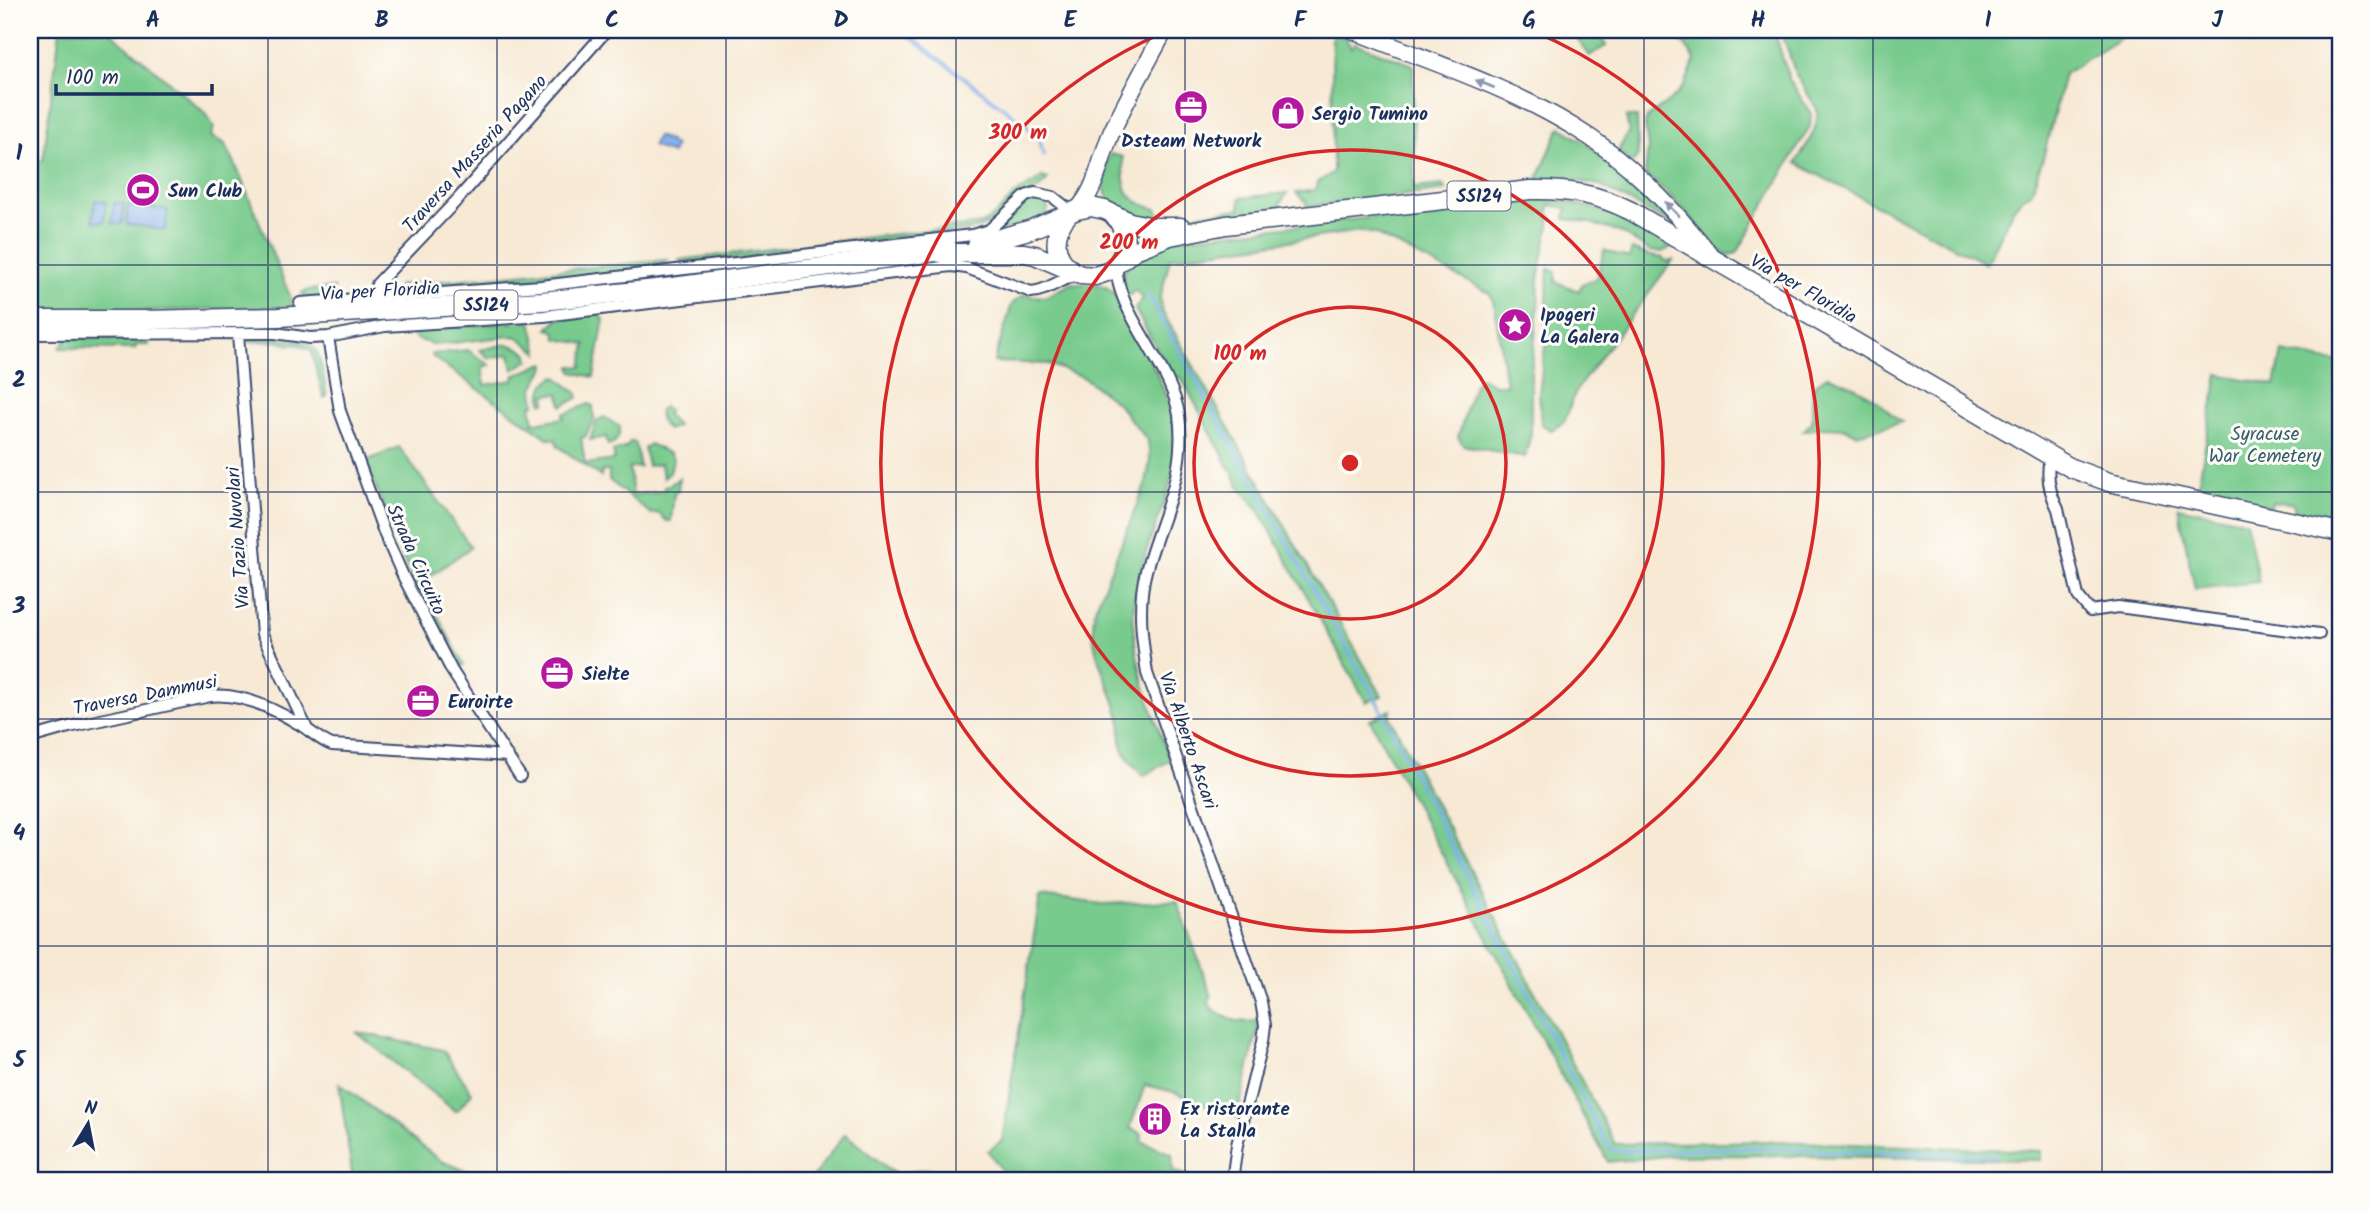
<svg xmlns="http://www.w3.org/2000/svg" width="2370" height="1211" font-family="Kalam,sans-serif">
	<rect width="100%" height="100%" fill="#fdfcf7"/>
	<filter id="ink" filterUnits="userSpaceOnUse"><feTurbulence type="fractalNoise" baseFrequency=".0143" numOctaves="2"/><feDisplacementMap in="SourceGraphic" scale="14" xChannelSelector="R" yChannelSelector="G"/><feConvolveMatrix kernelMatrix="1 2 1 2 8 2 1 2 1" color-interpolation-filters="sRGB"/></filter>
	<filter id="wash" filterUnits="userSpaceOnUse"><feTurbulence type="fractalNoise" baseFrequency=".00686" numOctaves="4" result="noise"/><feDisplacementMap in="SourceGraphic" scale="28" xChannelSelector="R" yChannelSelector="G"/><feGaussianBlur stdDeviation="1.57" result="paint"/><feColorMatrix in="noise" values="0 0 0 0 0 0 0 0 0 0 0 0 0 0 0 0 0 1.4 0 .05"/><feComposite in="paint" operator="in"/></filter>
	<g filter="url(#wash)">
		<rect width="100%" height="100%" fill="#f7e9d4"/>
		<path fill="#78cb8d" stroke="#4a7d76" stroke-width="2" d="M60,30H108L204,112L214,127L211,137L224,143L233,159L290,296L292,307L143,311L30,310V160L43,161Z
			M1567,30H1597L1606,46L1589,56L1577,39Z
			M1674,30H1774L1789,79L1811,114L1810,126L1737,253L1728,255L1720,251L1679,204L1645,174L1648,147L1645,125L1647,117C1674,99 1685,92 1695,59L1684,44L1675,38Z
			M1781,30H2129L2119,39L2064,74L2044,155L2031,193L2022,198L2013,209L1986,264L1796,163C1805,147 1820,128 1817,109L1796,75Z
			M1332,32L1346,38L1351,48L1355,43L1413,65L1414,188L1442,185L1447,190L1307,207L1306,202L1296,193L1315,190L1317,183L1333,172Z
			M1626,117H1637L1638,154L1637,159L1632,163L1621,155L1619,149L1629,131Z
			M1560,127C1604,152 1640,190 1678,223L1677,227L1599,185L1559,178L1537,180Z
			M1110,154L1123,157C1123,188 1124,201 1157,209L1161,219L1240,209V198L1287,193L1280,205L1279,210L1163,223L1124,211L1108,199L1104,187L1105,167Z
			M1042,177L1048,179L1044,184L994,222L972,230L683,265L679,260L981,224C997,217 1004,204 1017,193C1025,187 1034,185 1042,177Z
			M1034,197L1045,201L1048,208L1047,215L990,236C1006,224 1017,205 1034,197Z
			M1543,199C1592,203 1625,218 1666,243L1670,248L1662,252L1650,251L1622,233L1587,222L1565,219L1567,208L1550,205L1548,215L1551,216L1539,275L1538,309L1531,373V433L1525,457L1463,445L1458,437L1473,387L1480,377L1494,385H1506L1495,307L1490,293L1375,234L1360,231L1170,258L1160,299L1162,311L1382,696L1366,702L1259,510L1241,489L1181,377H1172L1135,309L1143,298L1135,290L1130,295H1126C1111,260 1147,250 1172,239Z
			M1632,249L1650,256L1663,258L1665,261L1673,260L1577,389L1564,422L1551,430L1541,424L1539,394L1546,339L1548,268L1556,271V282L1579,291L1582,284L1597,278L1604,250L1629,258Z
			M668,260L660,269L395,292L399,285Z
			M1072,283C1082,285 1094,283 1104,286C1119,292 1134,328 1141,343C1165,386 1186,434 1170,484C1158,524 1138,563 1134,606C1130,659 1153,711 1170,760L1143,776C1133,766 1123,755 1121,740C1120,732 1122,725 1120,718C1110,679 1086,652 1095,609L1146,483L1150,462L1148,441L1117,403L1083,377L1048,364L994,362L1012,304L1023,295L1045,297Z
			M334,288L329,296L305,298L302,293L309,290Z
			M598,314L604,319L594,377L572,372L571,366L582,367L586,344L557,339L555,331L548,329L557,319Z
			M531,321L539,353L518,337L511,336L435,345L417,339L407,330Z
			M67,338L145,339L149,345H136L135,349L60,348Z
			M248,338C265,338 309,334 317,352C323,365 324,382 327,396L324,398L311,350L297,344L291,345L276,341L243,342Z
			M507,344L519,348L528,354L529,360L513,370L510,354L489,358L480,350Z
			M468,350L490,365L482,367L485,385L514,380V376L544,363L546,366L533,388L535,404L531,405L534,423L564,418L563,414L589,404L593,406L594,420L585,437L581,438L585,464L615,460L613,451L625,448L631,441L635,442L640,467L629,468L633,495L664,491V486L670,485L679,478L678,491L674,493L671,521H667L658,513L651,514L609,480V471H602L601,477L558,446L555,439H549L433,357L432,354Z
			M2282,352L2340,363V524L2294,512L2295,507L2291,503L2272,502L2271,507L2197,492L2218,374L2275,385Z
			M556,376L578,394V398L562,406L559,393L545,395L546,402L542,403C540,389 544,383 556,376Z
			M1827,376C1840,378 1871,395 1881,404C1889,411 1893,417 1902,422L1857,434L1843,428L1824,427L1803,431L1812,422V393L1816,384Z
			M664,407L669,411L666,414L677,426L668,430C661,424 658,418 660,409Z
			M604,417L620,427C621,436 616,443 608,445L606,437L590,440L597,421Z
			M650,444L670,454L673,459L670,473L663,478L661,464L648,466L644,448Z
			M399,447L471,547L422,582L425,591L418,590L409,573L366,461Z
			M2178,507L2246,521L2259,582L2195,589Z
			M430,601L464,665L460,668L426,606Z
			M1391,710L1390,717L1615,1144L1769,1141L2041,1151V1160L1751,1155L1667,1156L1608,1162L1370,720Z
			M1040,896L1102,904L1177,901L1211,994L1209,1005C1224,1020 1240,1025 1260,1020L1237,1118L1174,1092L1145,1085L1130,1128L1142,1134L1141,1141L1172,1154L1173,1171L1209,1181H810L845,1134L899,1177C923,1164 942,1171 966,1174C979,1176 993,1175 1006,1176L988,1151L1002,1141Z
			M356,1032L443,1050L472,1093L457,1111H455Z
			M339,1083L441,1161L493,1181H353Z"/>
		<path fill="#7eade8" stroke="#4c6ea3" stroke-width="2" d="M657,136L670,141V143L675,146L672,154L652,146Z
			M95,200L106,202L104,222L93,221Z
			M114,203L124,204L122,224L112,223Z
			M128,205L168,210L165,230L126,224Z"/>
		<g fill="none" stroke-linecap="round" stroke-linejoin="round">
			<path stroke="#7eade8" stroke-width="3.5" d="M901,30L1021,121L1038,136L1044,155
				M1148,295L1375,698L1607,1145L1615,1151L1750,1148L1997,1156"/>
		</g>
	</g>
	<g filter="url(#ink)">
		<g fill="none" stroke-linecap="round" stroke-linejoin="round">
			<g stroke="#3c4b70" stroke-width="14">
				<path id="street" d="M1117,264C1112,307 1172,366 1179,415C1187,475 1161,516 1146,571C1137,605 1142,639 1147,673L1261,1002L1265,1025L1263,1041L1237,1145L1232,1181
					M376,299L377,284L458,199L605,32
					M300,303L541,286L972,235L989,230L1026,196L1035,193L1053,197L1072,212
					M30,334L275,333L310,338L328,337L385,326L544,316L951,266L967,268L1031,292C1049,291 1060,278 1078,275
					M238,335L262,634L307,729
					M328,337L340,411L385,535L404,578L452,671L520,776
					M2050,458C2046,476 2049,492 2058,509L2078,596L2090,611L2118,607L2319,634
					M30,738L69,727L210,696C240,693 273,708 299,724C311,731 319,740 332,745L508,756"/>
			</g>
			<g stroke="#3c4b70" stroke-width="19">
				<path id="secondary" d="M1352,30C1425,60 1505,85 1572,126C1628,159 1672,207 1712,257
					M1077,210C1098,188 1100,158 1112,131C1128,97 1147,63 1165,30"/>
			</g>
			<g stroke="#3c4b70" stroke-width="21">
				<path id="primary" d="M1068,215C1053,232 1051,256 1072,270
					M1113,215C1126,228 1128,244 1120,260
					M977,245L1032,229L1077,210L1091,207L1105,210L1130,222L1153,227H1181
					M940,253H1024L1035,255L1081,275L1095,276L1107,272L1135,250L1170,236L1226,225L1530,190C1568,189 1597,194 1631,211L2071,468L2109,482L2340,532
					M30,320H143L278,317L542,301L665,288L950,250"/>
			</g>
			<use href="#street" stroke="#fff" stroke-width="10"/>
			<use href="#secondary" stroke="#fff" stroke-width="16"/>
			<use href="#primary" stroke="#fff" stroke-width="18"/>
		</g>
		<defs><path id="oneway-solid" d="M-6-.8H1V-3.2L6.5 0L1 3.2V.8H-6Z" transform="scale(1.75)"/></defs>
		<g fill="#8d97ae">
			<use href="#oneway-solid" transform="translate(1485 84) rotate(-158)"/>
			<use href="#oneway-solid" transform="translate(1672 209) rotate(-134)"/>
		</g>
	</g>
	<path fill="none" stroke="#1b2f5e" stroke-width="2" stroke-opacity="0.55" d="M268,30V1181M497,30V1181M726,30V1181M956,30V1181M1185,30V1181M1414,30V1181M1644,30V1181M1873,30V1181M2102,30V1181M30,265H2340M30,492H2340M30,719H2340M30,946H2340"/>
	<g fill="none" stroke="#d62828" stroke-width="3.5">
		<circle cx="1350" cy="463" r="156"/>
		<circle cx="1350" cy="463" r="313"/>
		<path d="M1533 31A469 469 0 1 1 1167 31"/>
	</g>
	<defs>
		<g id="office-disc" transform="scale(1.75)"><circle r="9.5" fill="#b5179e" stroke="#fdfcf7"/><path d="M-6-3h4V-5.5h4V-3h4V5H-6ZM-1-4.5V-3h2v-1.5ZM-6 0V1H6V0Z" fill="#fff"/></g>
		<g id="shop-disc" transform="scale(1.75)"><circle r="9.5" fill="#b5179e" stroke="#fdfcf7"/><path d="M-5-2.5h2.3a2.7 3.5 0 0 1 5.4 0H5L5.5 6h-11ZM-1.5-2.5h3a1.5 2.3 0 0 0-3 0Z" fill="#fff"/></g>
		<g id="stadium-disc" transform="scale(1.75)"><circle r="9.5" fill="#b5179e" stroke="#fdfcf7"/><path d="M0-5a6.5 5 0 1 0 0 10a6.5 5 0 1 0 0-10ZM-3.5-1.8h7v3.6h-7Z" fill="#fff"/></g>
		<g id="sight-disc" transform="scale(1.75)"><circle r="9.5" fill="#b5179e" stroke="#fdfcf7"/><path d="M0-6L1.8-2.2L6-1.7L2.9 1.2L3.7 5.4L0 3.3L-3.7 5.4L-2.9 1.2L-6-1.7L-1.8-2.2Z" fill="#fff"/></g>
		<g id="building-disc" transform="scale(1.75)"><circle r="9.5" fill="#b5179e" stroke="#fdfcf7"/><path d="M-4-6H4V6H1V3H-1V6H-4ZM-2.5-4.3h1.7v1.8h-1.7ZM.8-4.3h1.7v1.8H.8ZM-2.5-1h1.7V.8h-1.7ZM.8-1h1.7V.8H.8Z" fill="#fff"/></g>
	</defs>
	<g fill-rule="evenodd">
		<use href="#office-disc" x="1191" y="107"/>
		<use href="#shop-disc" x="1288" y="113"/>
		<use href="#stadium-disc" x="143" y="190"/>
		<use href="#sight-disc" x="1515" y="325"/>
		<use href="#office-disc" x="557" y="673"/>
		<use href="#office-disc" x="423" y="701"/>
		<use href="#building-disc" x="1155" y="1119"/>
	</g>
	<g text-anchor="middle" stroke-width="6" stroke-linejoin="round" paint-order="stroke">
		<g fill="#fdfcf7" stroke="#5f6c8c" stroke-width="2">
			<rect x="1447.5" y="181.5" width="63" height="29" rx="5"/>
			<rect x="454.5" y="290.5" width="63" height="29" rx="5"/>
		</g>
		<g font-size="18" font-weight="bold" fill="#1b2f5e">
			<text x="1479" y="202">SS124</text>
			<text x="486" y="311">SS124</text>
		</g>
		<g font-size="19" font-weight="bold" fill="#1b2f5e" stroke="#fdfcf7" text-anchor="start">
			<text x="1312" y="120">Sergio Tumino</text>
			<text x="1191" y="147" text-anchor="middle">Dsteam Network</text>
			<text x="168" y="197">Sun Club</text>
			<text x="1540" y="321">Ipogeri<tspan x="1540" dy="22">La Galera</tspan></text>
			<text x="582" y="680">Sielte</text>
			<text x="448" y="708">Euroirte</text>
			<text x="1180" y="1115">Ex ristorante<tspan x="1180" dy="22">La Stalla</tspan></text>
		</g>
		<g font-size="19" fill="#1b2f5e" stroke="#fdfcf7">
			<text transform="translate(474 153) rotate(-48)" y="7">Traversa Masseria Pagano</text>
			<text transform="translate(1804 288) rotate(30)" y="7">Via per Floridia</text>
			<text transform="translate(380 290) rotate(-3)" y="7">Via per Floridia</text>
			<text transform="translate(237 538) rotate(-94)" y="7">Via Tazio Nuvolari</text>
			<text transform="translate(417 559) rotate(66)" y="7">Strada Circuito</text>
			<text transform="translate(145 694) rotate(-11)" y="7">Traversa Dammusi</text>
			<text transform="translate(1189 740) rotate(71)" y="7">Via Alberto Ascari</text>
		</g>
		<g font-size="19" fill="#375e6c" stroke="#fdfcf7">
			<text x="2265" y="440">Syracuse<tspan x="2265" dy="22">War Cemetery</tspan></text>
		</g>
	</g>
	<circle cx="1350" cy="463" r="10" fill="#d62828" stroke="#fdfcf7" stroke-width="3.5"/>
	<g font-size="21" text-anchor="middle" font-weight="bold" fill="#d62828" stroke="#fdfcf7" stroke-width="6" stroke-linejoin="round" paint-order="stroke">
		<text x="1018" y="139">300 m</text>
		<text x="1129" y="249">200 m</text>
		<text x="1240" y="360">100 m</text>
	</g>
	<rect width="2370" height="1211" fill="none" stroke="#fdfcf7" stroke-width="77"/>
	<g transform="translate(88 1124) rotate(10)" stroke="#fdfcf7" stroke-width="5" paint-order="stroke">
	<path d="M0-5L12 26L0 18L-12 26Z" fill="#1b2f5e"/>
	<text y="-10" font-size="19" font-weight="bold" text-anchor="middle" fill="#1b2f5e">N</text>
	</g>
	<path d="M56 84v10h156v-10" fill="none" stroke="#1b2f5e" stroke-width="3.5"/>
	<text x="66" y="84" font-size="21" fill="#1b2f5e" stroke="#fdfcf7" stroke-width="5" paint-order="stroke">100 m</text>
	<rect x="38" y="38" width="2294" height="1134" fill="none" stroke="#1b2f5e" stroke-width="2.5"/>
	<g font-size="23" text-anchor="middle" font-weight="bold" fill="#1b2f5e">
		<text x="153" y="27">A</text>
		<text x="382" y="27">B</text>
		<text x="612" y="27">C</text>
		<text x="841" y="27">D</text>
		<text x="1070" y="27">E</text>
		<text x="1300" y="27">F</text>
		<text x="1529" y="27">G</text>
		<text x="1758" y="27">H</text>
		<text x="1988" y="27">I</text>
		<text x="2217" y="27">J</text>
		<text x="19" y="160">1</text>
		<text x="19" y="387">2</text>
		<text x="19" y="613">3</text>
		<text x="19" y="840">4</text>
		<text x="19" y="1067">5</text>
	</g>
</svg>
